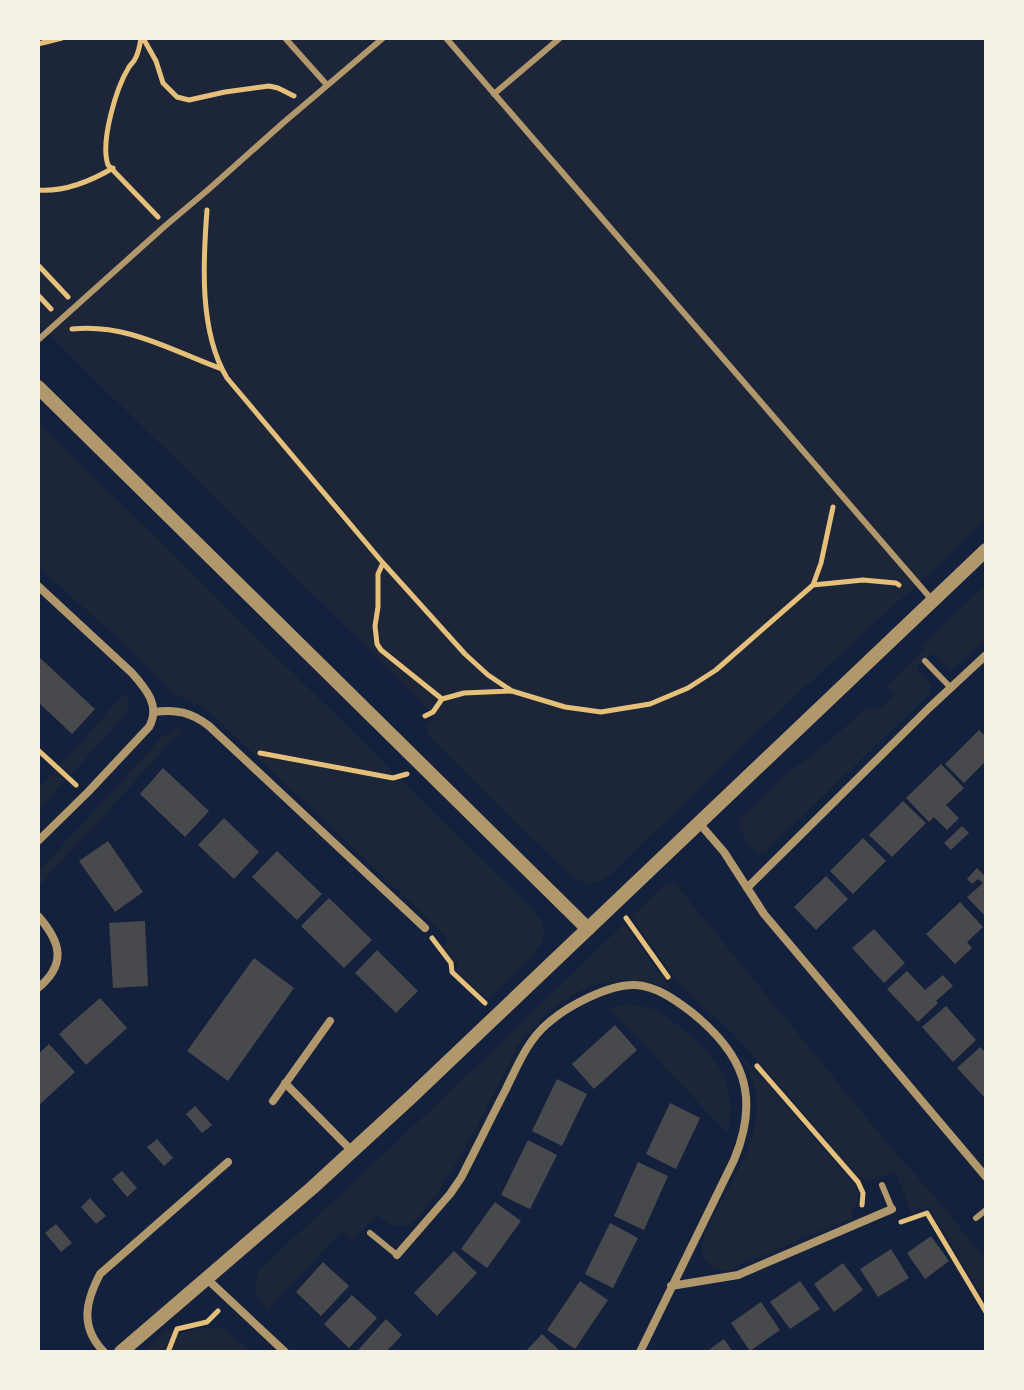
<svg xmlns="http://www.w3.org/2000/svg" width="1024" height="1390" font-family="Rubik,sans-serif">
	<rect width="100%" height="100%" fill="#14213d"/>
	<path fill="#1d2539" d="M38,38H986V518L947,557L792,699L609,876C588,892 574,878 558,864L428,735L427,725L434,717L427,708L61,346L40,326L38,328Z
		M38,421L537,914C540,919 544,925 544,932C545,952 502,985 487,999L456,972L459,965L441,948L448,938L206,709L170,692L132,652L38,566Z
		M986,584V640L951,670L932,653L916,667L931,685V692L766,851L761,853C747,848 742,834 738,820L791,770L830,741L864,709L882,707L894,694L887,686L924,649L922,646Z
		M124,694C132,701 129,707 125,716L38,810V789Z
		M183,729L38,887V872L161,738L173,730Z
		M667,883H675L892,1149L937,1199L986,1260V1303L929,1207L912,1213L895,1172L864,1183L734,1034L682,988L631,917Z
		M624,924L671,989C606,964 556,995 517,1047C501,1079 435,1218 405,1226C394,1229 386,1222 377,1215L353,1240L341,1232L268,1310C255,1299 252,1286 259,1270L402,1137Z
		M622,1005C633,1005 643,1005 653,1009C663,1013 671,1020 679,1026C715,1053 741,1087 727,1133L609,1008Z
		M735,1049L773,1090L856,1187C860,1198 858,1203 851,1212L853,1217L726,1271C714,1269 702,1262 702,1248C702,1236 710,1224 715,1214C732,1181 757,1144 757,1105C757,1084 746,1067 735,1049Z
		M224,1328L251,1352H142L167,1330L179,1334L197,1329Z"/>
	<path fill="#48494c" d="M38,656L95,709L72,734L38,702Z
		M979,730L986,737V761L964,783L945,764Z
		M941,764L964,788L946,805L959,818L947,830L934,817L929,822L906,798Z
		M163,768L209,811L185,837L140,794Z
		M903,801L926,823L892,857L869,835Z
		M224,818L259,852L234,879L198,845Z
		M962,826L969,833L951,850L944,843Z
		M863,838L886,861L853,894L830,871Z
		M108,841L143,892L115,912L79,861Z
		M277,851L322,894L297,920L252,877Z
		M977,868L986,877V917L967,897L983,883L978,879L972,884L967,879Z
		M826,876L848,899L816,930L794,907Z
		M329,898L372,940L344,968L301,926Z
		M960,902L983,927L967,942L972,948L955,964L926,934Z
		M145,921L148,986L113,988L109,923Z
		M874,929L905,963L884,983L852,948Z
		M377,950L418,991L396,1013L355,973Z
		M254,958L294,988L228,1081L187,1051Z
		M907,971L925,990L943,975L953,986L936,1001L938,1003L918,1022L887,989Z
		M100,998L127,1028L86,1065L59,1034Z
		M946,1006L976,1040L953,1062L922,1027Z
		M615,1025L637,1050L594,1089L572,1064Z
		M49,1044L75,1072L38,1106V1054Z
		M980,1047L986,1053V1099L957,1068Z
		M557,1079L587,1094L562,1146L532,1131Z
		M670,1103L700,1118L676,1169L646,1154Z
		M195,1106L212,1125L202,1133L186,1114Z
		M157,1139L173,1158L164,1166L147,1147Z
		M528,1140L557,1155L530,1209L501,1195Z
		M638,1162L668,1176L644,1230L614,1216Z
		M122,1171L137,1188L127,1197L112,1179Z
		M90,1198L106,1216L96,1224L81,1207Z
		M495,1202L521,1221L487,1268L461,1249Z
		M610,1223L638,1238L613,1288L585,1274Z
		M56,1224L72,1243L61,1252L45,1233Z
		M931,1236L949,1261L925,1279L907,1253Z
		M891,1249L909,1278L878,1297L860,1269Z
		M454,1251L477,1273L437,1316L414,1293Z
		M323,1262L349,1286L321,1316L296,1292Z
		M843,1263L863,1290L834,1312L814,1284Z
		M580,1281L608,1300L575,1349L547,1330Z
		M800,1281L820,1309L790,1329L770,1302Z
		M352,1295L377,1318L349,1348L324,1324Z
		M761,1302L780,1330L750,1351L731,1323Z
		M386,1319L402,1335L386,1352H360L358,1350Z
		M542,1334L561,1352H525Z
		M724,1339L733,1352H706Z"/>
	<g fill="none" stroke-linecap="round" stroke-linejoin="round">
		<path stroke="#e5c07b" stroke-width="5" d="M141,38C140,44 139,51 136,57C133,64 133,61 129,67C116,88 100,142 108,165L158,217
			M143,38L156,61L163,83L177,97L189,100L225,92L269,86L278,88L294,96
			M38,44L62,38
			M38,190C63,192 91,181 113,168
			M207,210C203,262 199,332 227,378L383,563L465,654L488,675L512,691L565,707L601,712L650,704L688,688L716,670L813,585L821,563L833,507
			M38,265L68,297
			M38,295L51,309
			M72,329C127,323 172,351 222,369
			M383,563L378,574V607L375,626L377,644L381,650L442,699
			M813,585L863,580L896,583L899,585
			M425,716L433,712L442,699L464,693L512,691
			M38,750L76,785
			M260,753L393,778L407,774
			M626,918L668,977
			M432,938L451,963L452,972L485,1003
			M757,1066L858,1182L863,1193L862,1205
			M901,1222L927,1213L986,1312
			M168,1352L177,1329L207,1322L218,1311"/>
		<path stroke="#b1986c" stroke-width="6" d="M285,38L327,85
			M446,38L933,601
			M494,94L560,38
			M38,340L165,226L209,189L283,123L383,38
			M925,661L951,688
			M882,1185L892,1209
			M976,1218L986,1210
			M370,1233L397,1255"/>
		<path stroke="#b1986c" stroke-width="8" d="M38,586L132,673C146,689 161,706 149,727L88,792L38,841
			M154,712C176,709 191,712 209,726L425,928
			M699,823L724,852L764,914L986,1177
			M747,888L929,708L986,655
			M38,916C61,942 67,964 38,988
			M285,1083L352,1151
			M273,1101L330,1021
			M397,1255L450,1194L461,1178C476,1149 490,1120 505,1091C517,1067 527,1041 547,1024C567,1006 609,984 635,985C656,986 674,999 690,1011C743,1053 761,1095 734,1160L640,1352
			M206,1278L285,1352
			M671,1286L738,1275L892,1209
			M104,1352C80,1327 85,1303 100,1274L228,1162"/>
		<path stroke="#b1986c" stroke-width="14" d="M38,387L588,929
			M121,1352L312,1188L410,1098L986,550"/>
	</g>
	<rect width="1024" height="1390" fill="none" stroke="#f6f1e7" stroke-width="80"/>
</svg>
